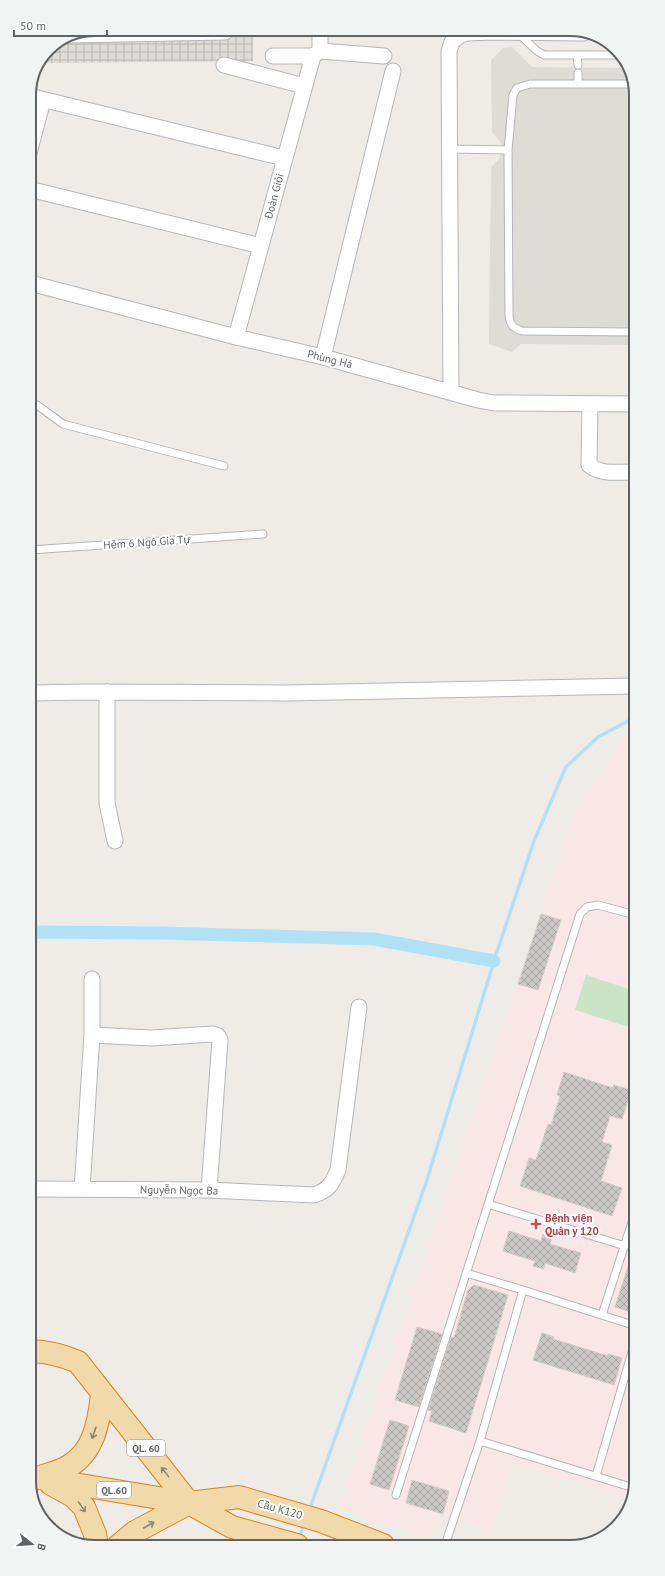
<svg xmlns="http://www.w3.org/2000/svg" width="665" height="1576" font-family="'PT Sans',sans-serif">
	<defs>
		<pattern id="industrial-grid" width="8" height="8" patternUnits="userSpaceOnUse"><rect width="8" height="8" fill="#dedcd9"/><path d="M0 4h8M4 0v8" fill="none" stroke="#b7b6b4"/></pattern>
		<pattern id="building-cross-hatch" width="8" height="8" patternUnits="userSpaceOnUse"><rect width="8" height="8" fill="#cac7c4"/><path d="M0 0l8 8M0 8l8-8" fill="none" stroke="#a7a5a3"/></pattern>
	</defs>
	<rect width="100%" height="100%" fill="#efece7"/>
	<path fill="url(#industrial-grid)" d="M253,32V61L42,63L49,48L70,34Z"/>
	<path fill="#dedcd6" d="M512,47L532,67L628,68L633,74V345L521,344L512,352L489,344L491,167L500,158L501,143L492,132L491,60L503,48Z"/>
	<path fill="#f9e6e7" d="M626,736L634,739L636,1481L630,1497L511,1464L492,1529L437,1512L428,1538L340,1509L577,805Z"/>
	<path fill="#cbe3c7" d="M586,975L635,991V1029L575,1010Z"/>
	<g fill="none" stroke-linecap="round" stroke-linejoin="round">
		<path stroke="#b1e1f5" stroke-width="3.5" d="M309,1511L427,1180L494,961L534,841L566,767L598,737L628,721H634
			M299,1539L304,1524"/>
		<path stroke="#b1e1f5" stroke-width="13" d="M31,932L162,933L374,939L494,961"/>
	</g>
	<path fill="url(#building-cross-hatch)" stroke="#d3cdc6" d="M541,914L561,920L538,990L518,984Z
		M564,1072L613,1088L614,1085L631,1090L622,1119L610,1116L602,1142L612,1145L601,1181L622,1188L612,1216L520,1186L529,1158L536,1160L548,1124L551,1125L560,1096L557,1095Z
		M509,1231L541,1241L543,1234L552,1237L550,1244L581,1253L575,1273L545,1263L544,1269L533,1266L535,1261L503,1251Z
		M633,1251H635L636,1314L615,1307Z
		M474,1285L508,1295L466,1433L429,1421L432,1411L428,1410L451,1337L454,1338L468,1290Z
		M417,1327L442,1334L419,1407L395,1400Z
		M542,1333L554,1337L553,1339L608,1356V1354L622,1358L614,1385L533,1360Z
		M390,1420L409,1426L389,1490L370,1484Z
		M412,1480L449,1491L443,1514L406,1503Z"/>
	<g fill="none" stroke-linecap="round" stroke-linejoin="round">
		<g stroke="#b4b7ba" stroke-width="9">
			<path id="service" d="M519,34L537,51L544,55H619
				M577,55L578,65
				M578,84V73
				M449,149L508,150L509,315C510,325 513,328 522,331L633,332
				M508,150L513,95L517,88L530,84H633
				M30,403L37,405L63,424L224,466
				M30,550L263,534
				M488,1204L625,1246
				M466,1273L523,1290
				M602,1315L635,1213
				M480,1441L634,1488
				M596,1476L636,1338
				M396,1495L580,914L587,907L598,905L635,915
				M445,1545L480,1441L523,1290L636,1326"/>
		</g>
		<g stroke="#b4b7ba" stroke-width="17">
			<path id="minor" d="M69,35L225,32
				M320,51V32
				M273,56H313L320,51L384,56
				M224,65L304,86
				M29,96L284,158
				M29,153L43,100
				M29,189L261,246
				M30,283L236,337L323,357L478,400L494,403L633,404
				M236,337L313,56
				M323,357L393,71
				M451,392L449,51L452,42L460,35L468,33L490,32L584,33
				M590,404L589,465C601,475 618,472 634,472
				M107,692V803L115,841
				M31,693L84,692L287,693L634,686
				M92,1035L151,1038L213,1034L218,1036L220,1040L209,1190
				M32,1189L209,1190L314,1195C329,1190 332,1184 338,1170L359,1007
				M82,1189L92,1035V979"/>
		</g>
		<g stroke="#d9851d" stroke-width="24">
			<path id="trunk" d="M32,1351C49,1352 62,1355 78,1362L189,1503L232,1527L297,1545
				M32,1477L189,1503L239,1497L321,1521L383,1545
				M40,1477C50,1474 61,1471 69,1466C94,1452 99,1421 102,1395
				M51,1484L73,1496L84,1507L95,1534L97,1547
				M117,1547L135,1532L189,1503"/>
		</g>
		<use href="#service" stroke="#fff" stroke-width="7"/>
		<use href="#minor" stroke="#fff" stroke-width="15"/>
		<use href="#trunk" stroke="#f2d9aa" stroke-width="22"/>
	</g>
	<defs><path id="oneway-shaft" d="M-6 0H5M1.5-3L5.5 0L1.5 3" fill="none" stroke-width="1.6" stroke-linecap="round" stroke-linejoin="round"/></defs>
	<g stroke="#8b867a">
		<use href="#oneway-shaft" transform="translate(94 1433) rotate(109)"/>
		<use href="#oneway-shaft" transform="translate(165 1472) rotate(-128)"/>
		<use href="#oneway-shaft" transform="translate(82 1507) rotate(55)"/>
		<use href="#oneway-shaft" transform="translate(149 1525) rotate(-30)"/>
	</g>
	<path fill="#e0444e" stroke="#fff" stroke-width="1.5" d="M534 1218h4v4h4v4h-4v4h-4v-4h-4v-4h4z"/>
	<g text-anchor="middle" stroke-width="4" stroke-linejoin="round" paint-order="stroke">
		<g fill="#fff" stroke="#8f9293" stroke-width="1">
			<rect x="127" y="1440" width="38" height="16" rx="3"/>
			<rect x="97" y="1482" width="34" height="16" rx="3"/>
		</g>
		<g font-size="10" font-weight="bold" fill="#5f6365">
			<text x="146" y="1452">QL. 60</text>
			<text x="114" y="1494">QL.60</text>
		</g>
		<g font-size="11" fill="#5f6365" stroke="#fff">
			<text transform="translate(274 196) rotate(-75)" y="4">Đoàn Giỏi</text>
			<text transform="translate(330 359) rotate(14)" y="4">Phùng Há</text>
			<text transform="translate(147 542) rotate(-4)" y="4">Hẻm 6 Ngô Gia Tự</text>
			<text transform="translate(179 1190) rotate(1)" y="4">Nguyễn Ngọc Ba</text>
			<text transform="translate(280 1509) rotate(16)" y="4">Cầu K120</text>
		</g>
		<g font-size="11" font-weight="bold" fill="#be3a42" stroke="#fff" text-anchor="start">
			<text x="545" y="1222">Bệnh viện<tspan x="545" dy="13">Quân y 120</tspan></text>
		</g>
	</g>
	<path d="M0 0H665V1576H0ZM95 36H570A59 59 0 0 1 629 95V1481A59 59 0 0 1 570 1540H95A59 59 0 0 1 36 1481V95A59 59 0 0 1 95 36Z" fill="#f2f3f3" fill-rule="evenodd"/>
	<path fill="none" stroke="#5f6365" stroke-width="2" d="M95 36H570A59 59 0 0 1 629 95V1481A59 59 0 0 1 570 1540H95A59 59 0 0 1 36 1481V95A59 59 0 0 1 95 36Z"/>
	<g transform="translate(32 1544) rotate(107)" stroke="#ffffff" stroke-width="3" paint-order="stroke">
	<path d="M0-3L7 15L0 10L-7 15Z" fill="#5f6365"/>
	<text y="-6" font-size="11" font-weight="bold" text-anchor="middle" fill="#5f6365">B</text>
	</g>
	<path d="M14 30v6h93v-6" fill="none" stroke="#5f6365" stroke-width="2"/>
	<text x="20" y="30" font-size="12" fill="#5f6365" stroke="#ffffff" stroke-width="3" paint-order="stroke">50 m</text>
</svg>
